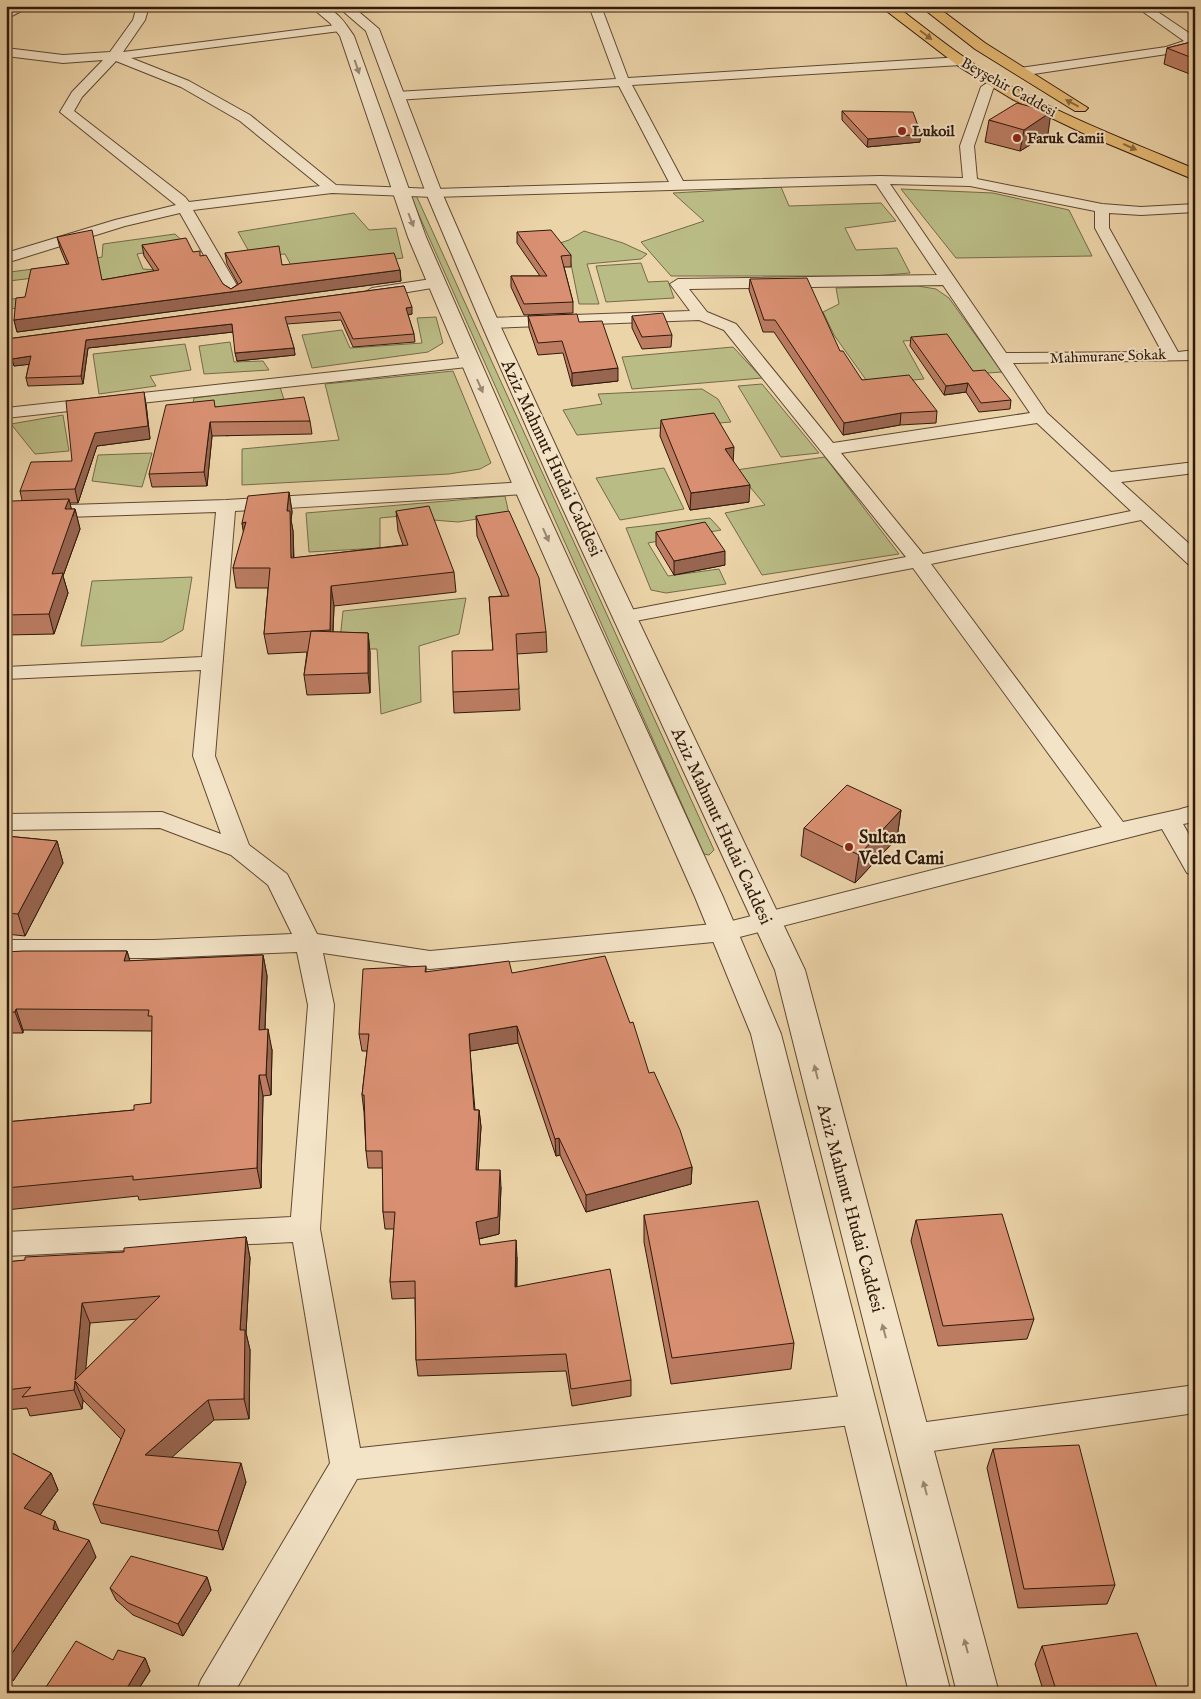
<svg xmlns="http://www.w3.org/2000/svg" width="1201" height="1699" font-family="'IM FELL English',serif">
	<rect width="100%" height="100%" fill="#ecd4a9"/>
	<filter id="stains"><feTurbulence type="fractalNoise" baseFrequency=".004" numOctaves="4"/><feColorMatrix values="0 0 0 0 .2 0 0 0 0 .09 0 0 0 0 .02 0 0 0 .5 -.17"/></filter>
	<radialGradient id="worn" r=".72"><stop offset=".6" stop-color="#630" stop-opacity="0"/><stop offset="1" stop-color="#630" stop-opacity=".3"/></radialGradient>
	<path fill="#babc86" stroke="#756a48" d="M781,187L789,206L881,203L896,221L845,228L856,250L897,248L910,273L874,276H671L641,242L704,221L673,193Z
		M901,189L993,193L1069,210L1092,256L956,258Z
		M410,195H416L714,850L709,855L704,854Z
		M354,213L369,230L396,228L403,258L294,271L285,254L252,257L238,232Z
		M584,231L623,243L647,254L641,259L587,264L599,304H579L569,254L560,243L569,240Z
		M175,234L188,246L137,254L143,269L157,270L60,304L9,309L12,299L91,289L92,271L9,281L10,272L57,266L102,257L103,244Z
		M641,263L648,282L668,281L674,298L606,302L596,266Z
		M918,286L936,289L949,298L1002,372L973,374L947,338L903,341L924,379L869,384L834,335L823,312L839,304L836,288Z
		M436,317L443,343L428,352L312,368L302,335L342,330L350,348L422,343L417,318Z
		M230,342L234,362L263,361L269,370L204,374L199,346Z
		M185,344L191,370L150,376L156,386L99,394L93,354Z
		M733,347L762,378L632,389L622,357Z
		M453,371L491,463L480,469L449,474L242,485V449L339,440L325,384Z
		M762,384L819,453L781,457L738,386Z
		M280,387L287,409L248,433L226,436L221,408L191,414L194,398Z
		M702,389L718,399L731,422L577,435L563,410L602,404L598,394Z
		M63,415L69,451L35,454L11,424Z
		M152,453L142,487L92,481L98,455Z
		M825,457L899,554L762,575L725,513L765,505L736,470Z
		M664,468L684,509L620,520L596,478Z
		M505,496L509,514L458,522L433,520L422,514L380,518V548L309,552L306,513Z
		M710,518L721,530L648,543L668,576L719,569L726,584L666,593L651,590L626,528Z
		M192,577L183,630L162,642L81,646L92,581Z
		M466,598L459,634L419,646L421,702L381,714L377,649H339L343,611Z"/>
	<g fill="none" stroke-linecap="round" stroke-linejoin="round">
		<g stroke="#5f4831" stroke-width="2">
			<path id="minor" d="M16,6H31L6,19V11Z
				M137,6H149L145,20L123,52L344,24L346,27L340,31L131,58L189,81L250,115L336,185L434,189L669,182L619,86L396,100L390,96L396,92L616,79L589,6H601L628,78L961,57L967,61L961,65L632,85L683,181L880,176L963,178L960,146L981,87L994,78L1000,82L993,89L974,146L977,179L1102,204L1141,207L1195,204V212L1141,215L1109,213V228L1178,352L1195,350V360L1013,363L1047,413L1111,472L1195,462V473L1121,482L1195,549V566L1188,564L1141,520L931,564L1123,822L1195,806V822L1183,824L1195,845V875L1187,873L1162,829L724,941L430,969L323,953L334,1005L320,1229L360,1448L861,1394L872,1399L877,1409L872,1419L861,1424L357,1479L234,1693H196L201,1680L330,1463L293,1242L6,1256V1232L291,1217L308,1005L297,952L154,958H6V940H154L292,934L268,885L231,855L160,828L6,830V814L162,812L221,834L193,756L201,670L6,679V667L202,657L216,512L6,519V507L226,500L525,482L532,484L534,488L532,492L525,494L235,511L215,756L249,845L287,874L317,934L430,951L724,923L1102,827L913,568L625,623L618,621L615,617L618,613L625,611L906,557L724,330L699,320L490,328L482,323L490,318L690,311L670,284L678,279L937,275L876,184L434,197L332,193L193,210L242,294L234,299L226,294L180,213L125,226L6,263V253L115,220L176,205L60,112L72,92L103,60L63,63L6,56V48L63,55L110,52L133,20ZM116,61L181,87L240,121L320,186L189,202L185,197L74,111L82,97ZM890,184L970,186L1095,211V228L1162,352L1006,353ZM943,285L1030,413L833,443L736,324L707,312L689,289ZM1037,423L1131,511L923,554L841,453Z
				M1135,6H1149L1195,37V47L1167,54L1020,76L1014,72L1020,68L1166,47L1184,41Z
				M438,278L446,283L444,286L372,298L364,293L372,288Z
				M470,357L476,358L478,362L476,366L6,418V408Z
				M1195,1385V1413L912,1454L901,1450L896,1439L901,1428L912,1424Z"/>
		</g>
		<g stroke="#5f4831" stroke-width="2">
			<path id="tertiary" d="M310,6C335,6 341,17 354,36L426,237L536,488L723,897L781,1034L951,1693H909L751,1034L695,897L514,488L408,237L340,36L330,23Z
				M337,6H426L419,10L359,12L379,29L442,193L499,323L572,481L805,970L999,1693H957L775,970L550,481L481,323L426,193L366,31Z
				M1195,805V823L1181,821L1178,815L1181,809Z"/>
		</g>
		<g stroke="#301909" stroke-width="2">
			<path id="trunk" d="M880,6H896C929,31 962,58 998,79C1060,115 1128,141 1195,169V180L1087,135L1012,99L961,68Z
				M920,6H936L985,43L1088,108L1085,111H1075L975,49Z"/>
		</g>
		<use href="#minor" fill="#f3e3c7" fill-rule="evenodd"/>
		<use href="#tertiary" fill="#f3e3c7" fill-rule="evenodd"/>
		<use href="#trunk" fill="#e6ba74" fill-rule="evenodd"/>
	</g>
	<path fill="#bb7c62" stroke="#301909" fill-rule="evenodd" d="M1195,41V76L1164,64L1167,48Z
		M842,111L920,142L867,147L842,120Z
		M989,120L1048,134L1020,151L985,142Z
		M517,232L571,255V267H564L573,302V313L524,315L511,287V276H540L517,243Z
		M57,237L102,280L154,271L144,256L142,245L193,252L200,256L223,284L231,289L238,284L227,264L225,253L282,265L400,270L401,281L17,332L14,320L25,297L67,265L60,248Z
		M750,279L840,351L862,380L937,411L936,423L900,425L843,435L774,332H763L749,290Z
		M404,286L412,314L408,315L414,334L415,342L353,347L341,320L287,324L294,348L295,355L237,361L233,332L88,348L83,384L28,386L26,378L29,364L14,366L7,339Z
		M528,316L579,322L618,381L572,386L563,353L538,355L529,328Z
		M632,316L672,335L671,347L642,349L632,328Z
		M911,337L973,371L1011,400L1010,409L979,412L966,392L944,395L910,346Z
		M146,404L150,439L97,446L78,503H70L71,509H75L80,529L63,576L68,593L54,634L6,635V516L22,500L20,491L72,461Z
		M215,407L310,421L312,434L212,436L207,486L152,487L149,474Z
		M661,420L733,460L749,502L690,510L660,436Z
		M289,492L292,512L291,520L293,531L294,558L403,545L398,531L396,511L454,572L456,592L334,606L333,632L368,633L370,653V693L307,695L304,675L307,652L268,654L264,634L268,588H236L233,568L244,532L242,523Z
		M476,516L546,632L547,652L517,654L520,710L454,713L453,692L493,650L489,597L502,596L477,536Z
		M656,532L725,565L674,575L656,545Z
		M901,810L897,838L855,883L801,856L804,828Z
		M6,836L57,841L63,863L25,936L6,934Z
		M127,951L130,961L263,955L267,976L265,1029L272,1050L271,1095L263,1096L261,1188L139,1200L138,1196L6,1210V1122L134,1110L151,1103L152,1031L23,1030V1033H6V952Z
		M426,966V972L512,973L649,1073L692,1167L691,1184L586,1212L560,1155L556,1156L518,1043L470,1051L475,1110H479L481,1127L478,1170L501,1187L499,1234L479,1239L480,1245L517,1257V1287L631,1380V1396L572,1406L566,1371L418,1376L416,1360L415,1298L392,1299L390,1282L394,1229H385L383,1212V1168H368L366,1151L364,1112L362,1095L367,1051H362L359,1034Z
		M644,1215L794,1343L791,1369L671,1384L644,1242Z
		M916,1220L1034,1319L1027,1339L938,1346L911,1241Z
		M246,1237L250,1258L246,1333L250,1350L249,1419L214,1420L171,1457L246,1482L223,1550L101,1523L93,1504L121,1439L83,1400L82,1409L30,1416L27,1408L6,1410V1262L124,1252ZM138,1319L85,1370L90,1323Z
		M993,1449L1115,1585L1107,1604L1018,1608L987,1468Z
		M6,1450L51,1473L58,1490L40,1515L59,1531L96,1557L13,1681L6,1677Z
		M207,1577L211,1590L183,1636L133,1615L116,1600L110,1588Z
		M1042,1646L1159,1693H1044L1035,1664Z
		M145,1658L150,1671L136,1693H49L46,1687L113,1660Z"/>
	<path fill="#986550" stroke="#301909" d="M1028,6H1063L1028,9Z
		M1051,112L1048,134L1020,151L1024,130Z
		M921,134L920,142L867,147L868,139Z
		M400,270L401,281L17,332L14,320Z
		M412,307V314L406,315V308Z
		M232,324L233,332L88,348L83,384L81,376L86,340Z
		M294,348L295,355L237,361L235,353Z
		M31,356L33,364L14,366L12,359Z
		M618,368V381L572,386V373Z
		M968,383L966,392L944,395L946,386Z
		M144,392L146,404L150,439L97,446L78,503L75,489L95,433Z
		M901,413L900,425L843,435L844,423Z
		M210,422L212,436L207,486L204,472Z
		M734,447L733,464L725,449Z
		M750,485L749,502L690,510L691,493Z
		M289,492L292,512L291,520L293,531L294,579L291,558L287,511Z
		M69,499L73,516L75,509L80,529L63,576L68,593L54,634L49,614L52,574L65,509Z
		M246,522L245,543L242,523Z
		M725,551V565L674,575V561Z
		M331,586L334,606L332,651L330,630Z
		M368,633L370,653V693L368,673Z
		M901,810L897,838L855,883L859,855Z
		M57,841L63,863L25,936L18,914Z
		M127,951L133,972L124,961Z
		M263,955L267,976L264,1051L259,1030Z
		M16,1009L23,1030V1033L15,1012Z
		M517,1026L518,1043L470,1051L469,1034Z
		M268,1029L272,1050L271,1095L266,1075Z
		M259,1075L263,1096L261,1188L257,1168Z
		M479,1110L481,1127L477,1187L476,1170Z
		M559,1138L560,1155L556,1156L555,1139Z
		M692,1167L691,1184L586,1212V1195Z
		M500,1170L501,1187L499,1234L478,1239L476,1222Z
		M246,1237L250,1258L246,1333L250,1350L249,1419L244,1399L240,1330Z
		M516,1240L517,1257L516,1304L515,1287Z
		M82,1303L90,1323L84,1389L75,1380Z
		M75,1381L83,1400L82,1409L74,1390Z
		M208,1400L214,1420L152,1475L145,1455Z
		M241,1463L246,1482L223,1550L218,1531Z
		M51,1473L58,1490L32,1526L24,1508Z
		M55,1521L62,1538L53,1529Z
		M89,1540L96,1557L13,1681L6,1668V1662Z
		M207,1577L211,1590L183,1636L178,1624Z
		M145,1658L150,1671L136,1693H124Z"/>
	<path fill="#d99072" stroke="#301909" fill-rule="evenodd" d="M1195,41V59L1167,48Z
		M1017,103L1051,112L1024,130L989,120Z
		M842,111L913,112L921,134L868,139Z
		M92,230L102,280L159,270L142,245L186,238L193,252L200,251V256L206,255L223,284L231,289L242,282L225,253L279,246L282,265L394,253L400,270L14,320L16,298L25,297L31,269L69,264L57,237Z
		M551,230L571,255L561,256L573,302L524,304L511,276H547L517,232Z
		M807,278L840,351H843L862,380L909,375L937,411L901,413L844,423L775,320H764L750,279Z
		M404,286L412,307L406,308L414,334L353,339L340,312L285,317L294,348L235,353L232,324L86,340L81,376L26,378L31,356L12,359L7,339Z
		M663,313L672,335L642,337L632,316Z
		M577,314L579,322L602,321L618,368L572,373L562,341L538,343L528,316Z
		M947,334L973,371L985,370L1011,400L981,403L968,383L946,386L911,337Z
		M144,392L148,426L95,433L75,489L20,491L31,462L72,461L66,401Z
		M304,397L310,421L210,422L204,472L149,474L166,405L214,400L215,407Z
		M714,413L734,447L725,449L750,485L691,493L661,420Z
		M289,492L287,511H290L291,558L408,545L396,511L429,506L454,572L331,586L330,630L264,634L270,568H233L246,522L242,523L248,496Z
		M69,499L65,509H75L52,574L63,573L49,614L6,615V516L12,501Z
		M509,511L539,578L546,632L516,634L519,689L453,692L452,651L493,650L489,597L509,596L476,516Z
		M705,522L725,551L674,561L656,532Z
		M311,631L368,633V673L304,675Z
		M847,785L901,810L859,855L804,828Z
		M6,836L57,841L18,914L6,913Z
		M23,951H127L124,961L263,955L259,1030L268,1029L266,1075H259L257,1168L133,1180V1176L6,1188V1122L134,1110V1105L151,1103L152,1016H148L149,1010L16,1009L15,1012H6V952Z
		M605,956L630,1023L633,1022L649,1073L654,1072L680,1130L692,1167L586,1195L559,1138L555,1139L517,1026L469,1034L474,1110H479L476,1170H500L498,1217L476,1222L480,1245L516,1240L515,1287L610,1269L631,1380L571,1389L566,1354L416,1360L415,1281L390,1282L395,1212H383L382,1151H366L364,1095H362L369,1034H359L363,969L426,966L425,972L509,961L512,973Z
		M758,1201L794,1343L672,1358L644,1215Z
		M1002,1214L1034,1319L943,1326L916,1220Z
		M246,1237L240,1330H245L244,1399L208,1400L145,1455L241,1463L218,1531L93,1504L125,1430L75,1381L74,1390L22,1397L31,1387L6,1390V1262L25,1260V1257L124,1252V1248ZM160,1296L75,1380L82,1303Z
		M1079,1445L1115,1585L1024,1589L993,1449Z
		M6,1450L51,1473L24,1508L55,1521L53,1529L89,1540L6,1662Z
		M131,1556L207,1577L178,1624L128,1603L110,1588Z
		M1137,1633L1159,1693H1057L1042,1646Z
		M76,1641L113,1660L118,1650L145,1658L124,1693H58L46,1687Z"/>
	<defs><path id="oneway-solid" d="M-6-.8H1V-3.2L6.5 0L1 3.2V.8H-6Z" transform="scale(1.25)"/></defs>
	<g fill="#8b6a3e">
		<use href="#oneway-solid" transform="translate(926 35) rotate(37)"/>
		<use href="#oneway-solid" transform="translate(1072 103) rotate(-152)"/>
		<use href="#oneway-solid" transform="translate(1130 147) rotate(24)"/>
	</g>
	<g fill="#9b8872">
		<use href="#oneway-solid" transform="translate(357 67) rotate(71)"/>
		<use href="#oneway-solid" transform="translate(411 220) rotate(69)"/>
		<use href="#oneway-solid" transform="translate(480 386) rotate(66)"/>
		<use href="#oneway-solid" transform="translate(546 535) rotate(66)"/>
		<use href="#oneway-solid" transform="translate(816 1072) rotate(-104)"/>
		<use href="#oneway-solid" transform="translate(884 1331) rotate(-105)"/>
		<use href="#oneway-solid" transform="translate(925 1488) rotate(-105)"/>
		<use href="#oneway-solid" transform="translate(966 1646) rotate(-105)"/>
	</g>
	<g fill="#8f2418" stroke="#f3e3c7" stroke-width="2">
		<circle cx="902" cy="131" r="5"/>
		<circle cx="1017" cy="138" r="5"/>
		<circle cx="849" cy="847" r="5"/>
	</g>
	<g text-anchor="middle" stroke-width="4" stroke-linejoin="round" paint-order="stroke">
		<g font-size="15" fill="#301909" stroke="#f3e3c7">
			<text transform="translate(1009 87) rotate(29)" y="5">Beyşehir Caddesi</text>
			<text transform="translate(1108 356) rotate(-2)" y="5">Mahmurane Sokak</text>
		</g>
		<g font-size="15" font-weight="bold" fill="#301909" stroke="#f3e3c7" text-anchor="start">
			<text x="912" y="136">Lukoil</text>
			<text x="1027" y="143">Faruk Camii</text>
		</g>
		<g font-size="18" fill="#301909" stroke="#f3e3c7">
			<text transform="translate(552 458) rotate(65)" y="6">Aziz Mahmut Hudai Caddesi</text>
			<text transform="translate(722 826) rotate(65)" y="6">Aziz Mahmut Hudai Caddesi</text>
			<text transform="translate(851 1208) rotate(75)" y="6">Aziz Mahmut Hudai Caddesi</text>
		</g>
		<g font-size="18" font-weight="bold" fill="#301909" stroke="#f3e3c7" text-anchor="start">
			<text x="859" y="843">Sultan<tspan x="859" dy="21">Veled Cami</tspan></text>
		</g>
	</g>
	<rect width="1201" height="1699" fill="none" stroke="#ecd4a9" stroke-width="25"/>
	<rect x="8" y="8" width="1186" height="1684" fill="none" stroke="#301909" stroke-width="2.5"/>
	<rect x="12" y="12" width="1176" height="1674" fill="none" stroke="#301909"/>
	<rect width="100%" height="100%" filter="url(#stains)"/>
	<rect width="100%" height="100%" fill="url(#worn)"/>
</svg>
